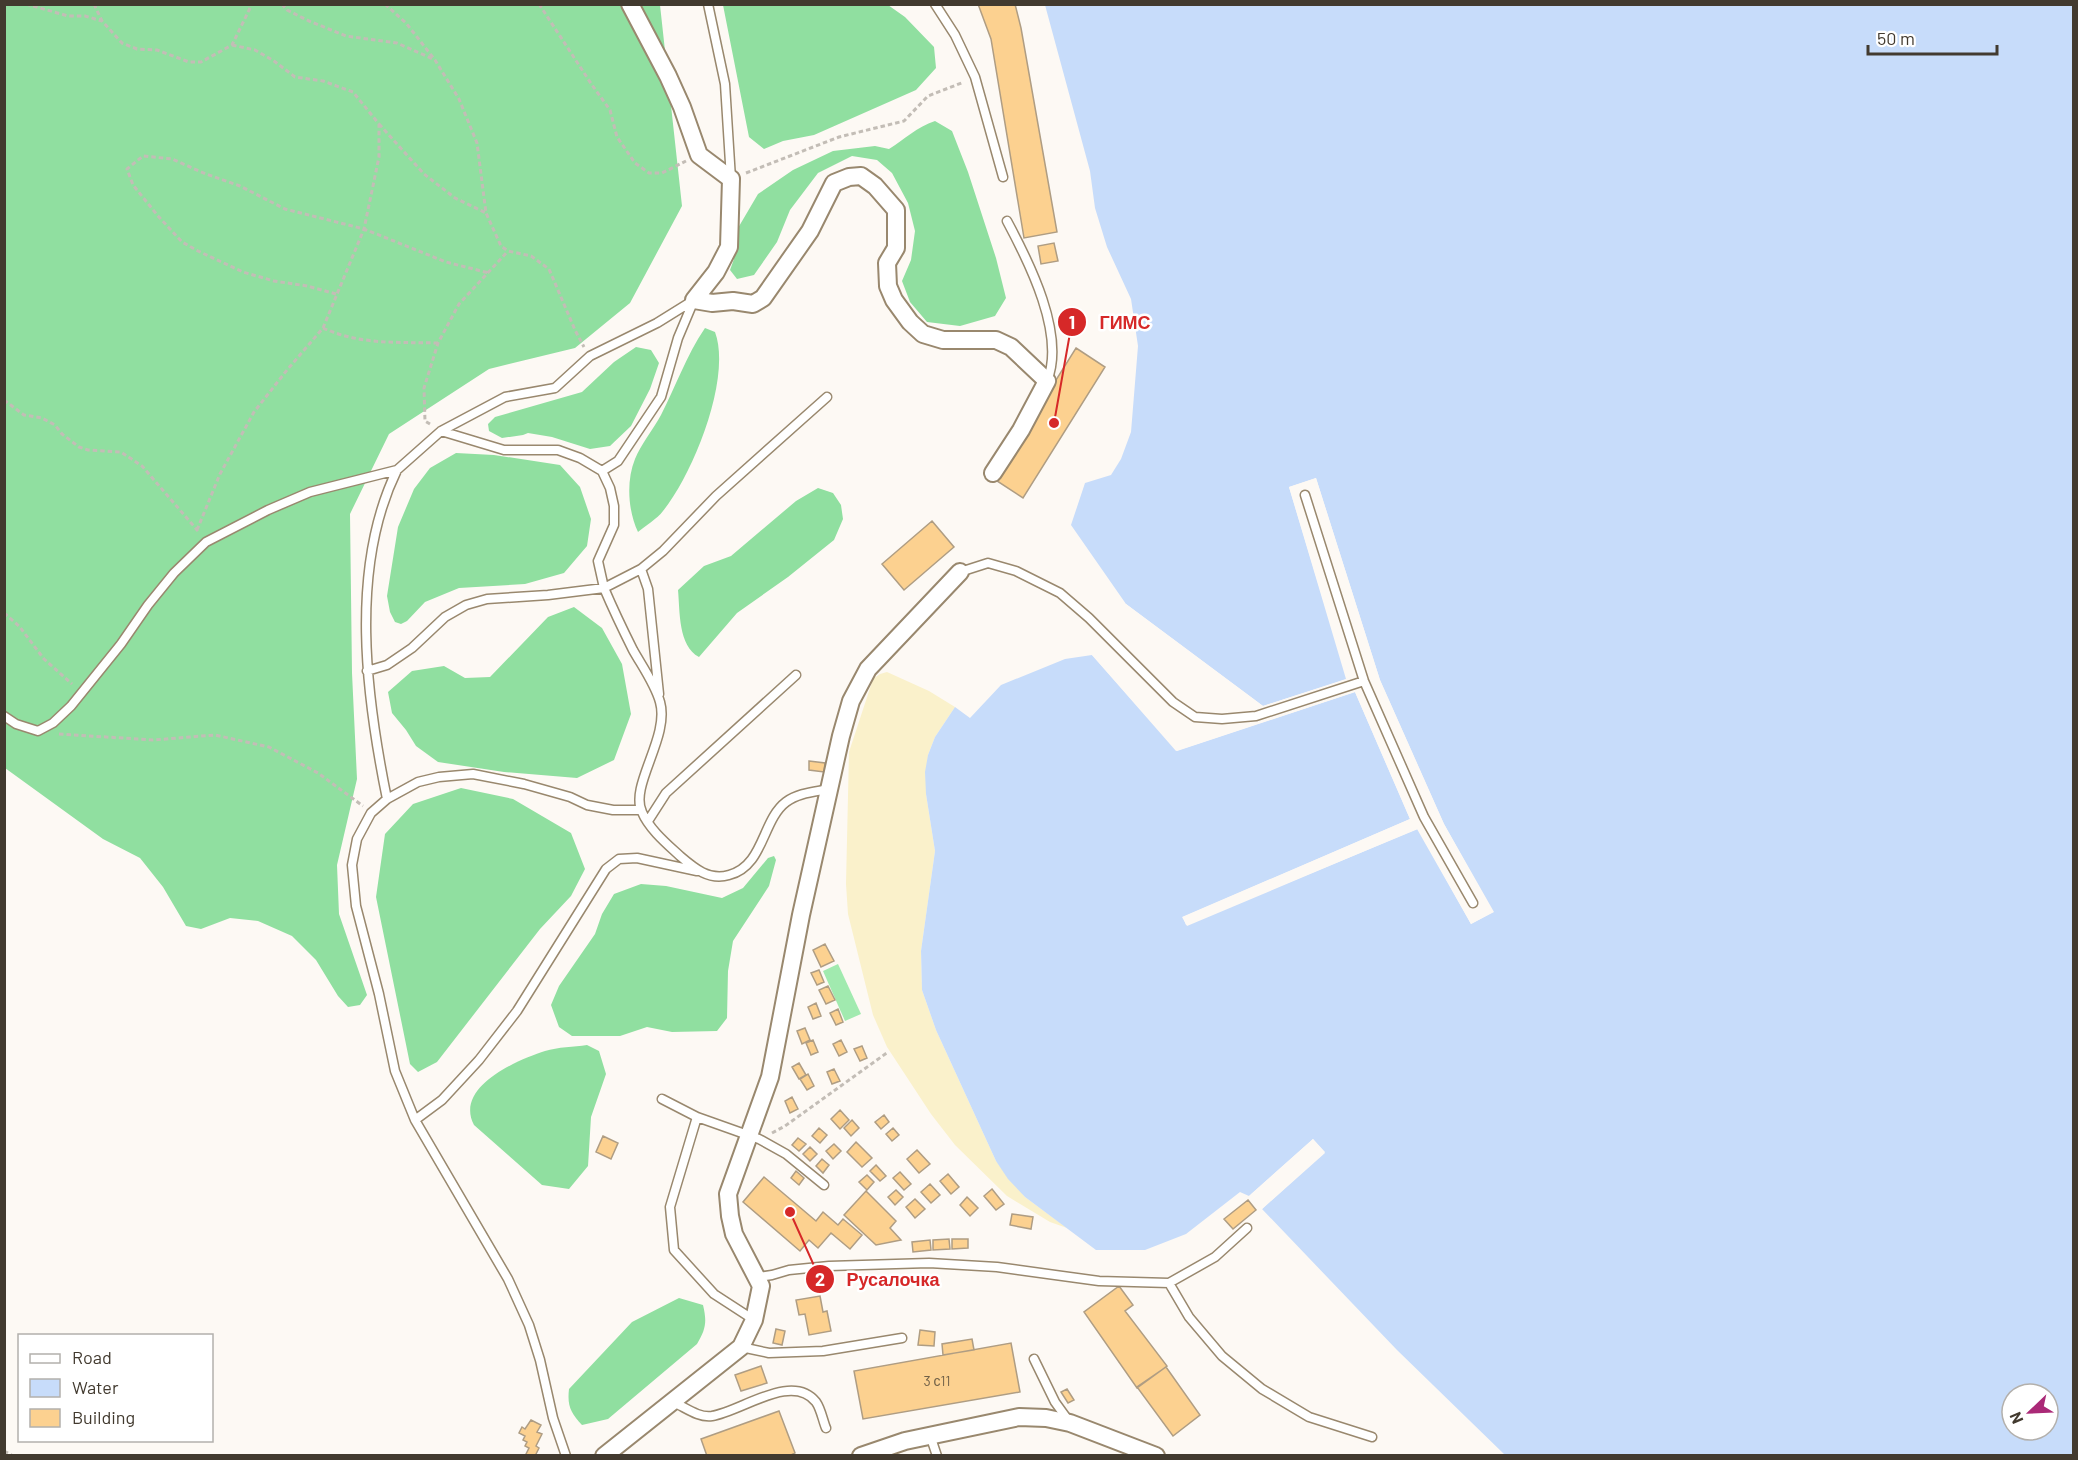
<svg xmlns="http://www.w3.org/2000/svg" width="2078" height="1460" font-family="Barlow,sans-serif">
	<rect width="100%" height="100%" fill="#fdf9f4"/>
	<path fill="#a1eaaf" d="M838,964L861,1014L845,1021L823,971Z"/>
	<path fill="#90dfa0" d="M5,5H660L682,206L630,303L575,348L489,369L389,434L350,514L352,673L357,779L337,865L339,914L367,995L360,1005L348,1007L338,996L316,960L292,936L258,921L230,918L201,929L186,926L163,887L140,858L103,839L5,768Z
		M723,5H888L905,17L934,47L936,68L916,90L814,135L783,141L764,149L749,137Z
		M935,121L952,131L968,172L996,258L1006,298L995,316L960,326L927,322L910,302L902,281L911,260L915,231L908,203L892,173L877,160L852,156L818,173L790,210L777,242L754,275L737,279L730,270L734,259L738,228L758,194L793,170L833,151L875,146L889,149C905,139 917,127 935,121Z
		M705,328L715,332C732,378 693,474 663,511C657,519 646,525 638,532C628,511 626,481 635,459C641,444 653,430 661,415C676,386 686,356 705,328Z
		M636,347L651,350L659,363L650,389L631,426L610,446L590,449L552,437L528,433L523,435L502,438L489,431L488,424L495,417L582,392L614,362Z
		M456,453L494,455L560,465L580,487L591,519L587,546L564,573L525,584L459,588L425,602L407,621L401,624L395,622L390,612L387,596L398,527L414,489L430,468Z
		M818,488L833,493L841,505L843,519L834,540L788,577L737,613L699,657C678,646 680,611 678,590L704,566L731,556L796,501Z
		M574,607L602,628L622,664L631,714L614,760L577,778L504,772L438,762L416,746L406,730L392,713L388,692L412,671L444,666L465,678L490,677L548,617Z
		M461,788L513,799L571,833L585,869L571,896L540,929L437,1062L418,1072L410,1064L376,897L385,834L413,804Z
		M774,856L776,860L769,886L733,941L728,971L727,1018L717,1031L672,1032L647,1027L620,1036H572L559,1027L551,1005L559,986L595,934L602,914L614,894L641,884L666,886L722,898L743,888L768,858Z
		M587,1045L599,1051L606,1074L591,1117L588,1166L569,1189L542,1185L474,1125C454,1087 517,1060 545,1051C558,1047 574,1047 587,1045Z
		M679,1298L703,1305C707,1322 706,1329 697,1344L608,1419L582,1425C571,1413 567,1406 569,1389L632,1322Z"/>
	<path fill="#faf1cb" d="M887,672L929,691L955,707L935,737L928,755L926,794L935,851L921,951L922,990L936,1030L996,1161L1025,1197L1067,1228L1050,1222L1007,1196L955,1145L931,1114L887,1047L873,1015L848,914L846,884L849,752L873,679L880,674Z"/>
	<path fill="#c7dcfa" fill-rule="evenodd" d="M1045,5H2073V1455H1505L1397,1350L1262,1209L1325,1153L1313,1139L1249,1196L1240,1192L1186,1234L1145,1250H1096L1025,1197L1008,1179L996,1161L936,1030L922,990L921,951L935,851L926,794L925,772L928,755L935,737L955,707L970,718L1001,685L1065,659L1092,655L1177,751L1355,692L1410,819L1183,917L1186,925L1418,829L1471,924L1493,912L1444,824L1380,680L1316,478L1289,487L1347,679L1263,706L1126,604L1071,525L1085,483L1111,475L1121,459L1131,432L1138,346L1131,299L1107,247L1095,208L1090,171ZM2012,1394H2048V1430H2012Z"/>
	<path fill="#fdf9f4" d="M1316,478L1380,680L1444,824L1494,912L1471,924L1417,829L1187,926L1182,917L1410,819L1355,692L1176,751L1092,655L1093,652L1177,747L1356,690L1413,819L1411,822L1186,918L1188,922L1418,826L1420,827L1472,920L1490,911L1441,825L1378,681L1314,482L1292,488L1349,678L1348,682L1262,709L1124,606L1126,604L1263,706L1346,679L1289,487Z
		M1313,1139L1325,1152L1262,1209L1260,1207L1321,1152L1313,1143L1251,1198L1249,1196Z"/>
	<path fill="#fcd190" stroke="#af9d83" stroke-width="1.5" d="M978,4H1015L1021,28L1057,232L1024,238L991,39Z
		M1054,243L1058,261L1041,264L1038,246Z
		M1076,348L1105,367L1023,498L994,479Z
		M932,521L954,547L904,590L882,564Z
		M809,761L825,763L824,772L809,770Z
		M825,944L834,961L821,967L813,950Z
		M819,970L824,982L817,985L811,973Z
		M828,986L835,1000L826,1004L819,990Z
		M816,1003L821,1016L813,1019L808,1007Z
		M838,1009L843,1022L836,1025L830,1013Z
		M805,1028L810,1040L802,1044L797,1031Z
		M813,1040L818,1052L811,1055L806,1043Z
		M841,1040L847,1052L839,1056L833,1044Z
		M862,1046L867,1058L860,1061L854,1049Z
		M799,1063L806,1075L799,1079L792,1067Z
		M834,1069L840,1081L832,1084L827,1072Z
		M808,1074L814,1086L807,1090L800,1079Z
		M792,1097L798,1109L790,1113L785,1101Z
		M840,1110L849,1120L840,1129L831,1119Z
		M884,1115L889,1122L881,1129L875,1122Z
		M852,1120L859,1128L851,1136L844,1128Z
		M819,1128L827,1135L820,1143L812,1136Z
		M893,1128L899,1135L892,1141L886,1134Z
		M603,1136L618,1143L611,1159L596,1152Z
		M798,1138L806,1144L799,1151L792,1145Z
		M856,1142L872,1158L862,1167L847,1152Z
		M834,1144L841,1151L833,1159L826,1151Z
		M810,1147L817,1154L810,1161L803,1154Z
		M917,1150L930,1164L919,1173L907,1159Z
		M822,1159L829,1165L823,1173L816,1166Z
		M876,1165L886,1176L880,1181L870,1171Z
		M796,1171L804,1178L799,1185L791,1178Z
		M900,1172L911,1184L904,1190L893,1178Z
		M948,1174L959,1187L951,1194L940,1181Z
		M867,1175L874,1182L867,1190L859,1182Z
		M764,1177L816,1221L823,1212L838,1225L843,1219L862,1235L850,1249L831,1233L818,1248L809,1240L800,1251L743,1202Z
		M930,1184L940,1195L931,1203L921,1192Z
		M992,1189L1004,1204L996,1210L984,1196Z
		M896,1190L903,1197L895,1205L888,1197Z
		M866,1191L896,1221L890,1228L901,1240L876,1245L844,1215Z
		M967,1197L978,1208L970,1216L960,1205Z
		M915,1199L925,1209L915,1218L906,1207Z
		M1248,1200L1256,1210L1233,1229L1224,1219Z
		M1012,1214L1033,1217L1031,1229L1010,1225Z
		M949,1239L950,1249L933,1250V1240Z
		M952,1239H968V1248L952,1249Z
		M930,1240L931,1250L913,1252L912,1242Z
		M1119,1286L1133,1305L1125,1311L1167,1366L1137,1388L1084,1312Z
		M820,1296L823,1312L827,1311L831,1331L809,1335L805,1314L799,1315L796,1300Z
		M776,1329L785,1331L782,1345L773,1343Z
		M920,1330L935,1332L934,1346L918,1345Z
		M972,1339L974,1350L943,1355L942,1344Z
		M1011,1343L1020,1392L863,1419L854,1371Z
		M761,1366L767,1383L741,1391L735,1375Z
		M1166,1367L1200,1415L1173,1436L1137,1387Z
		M1067,1389L1074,1400L1068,1403L1061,1392Z
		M779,1411L795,1453L789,1456H707L701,1439Z
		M531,1420L541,1425L537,1432L542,1434L536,1446L539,1448L535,1456H525L529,1448L525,1446L527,1442L523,1440L525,1436L519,1433L522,1427L525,1429Z"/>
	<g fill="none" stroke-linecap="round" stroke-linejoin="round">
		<g stroke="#99886e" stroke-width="11">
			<path id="lane" d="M708,4L725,84L731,179
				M935,4L955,35L975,77L1003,177
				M1007,221C1029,262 1066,335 1047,381
				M827,397L716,496L663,551L641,569L604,588C613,609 623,630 633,650C642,666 655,684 660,702C670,737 629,786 642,812C649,829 667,844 680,856C694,868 709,881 729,875C764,866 762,820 786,802C798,793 814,792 829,789
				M602,471L618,461L661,397L678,338L694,300
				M1305,495L1364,681L1424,817L1473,903
				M641,569L648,589L659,694
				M960,572L988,563L1016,571L1060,593L1089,618L1173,702L1195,717L1222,719L1256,716L1364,681
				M367,671L387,665L412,648L445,617L466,605L487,599L548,595L604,588L598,561L614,525V506L610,488L602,471L580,458L558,450H504L441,431
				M4,716L16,724L38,731L53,723L71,706L121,644L148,605L174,573L206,542L268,510L310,492L397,470L441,431L505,397L555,388L590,356L657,323L694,300
				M387,799C366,696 349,568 397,470
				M648,821L666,793L796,675
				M662,1099L697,1117L759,1139L786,1154L824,1185
				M697,1117L670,1207L674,1250L714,1294L754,1320
				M415,1120L442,1100L479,1060L517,1011L606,869L619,859L637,858L697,871
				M758,1277L772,1275L789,1270L829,1266L929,1263L997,1267L1099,1281L1169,1283L1215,1257L1247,1228
				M1169,1283L1189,1317L1222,1356L1262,1389L1309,1417L1372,1437
				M741,1347L769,1353L823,1351L902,1338
				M1034,1359L1055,1402L1068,1420
				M673,1402C685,1407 698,1418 712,1416C742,1411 792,1372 816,1402C821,1409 823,1421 826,1428
				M930,1435L937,1456
				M566,1456L553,1418L540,1360L529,1325L508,1279L415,1120L395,1071L379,994L356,906L352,865L357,839L371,813L387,799L418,782L439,777L473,774L524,784L570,797L587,805L613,810H640"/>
		</g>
		<g stroke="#99886e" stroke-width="20">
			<path id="street" d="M630,4L668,76L682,107L699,155L731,179L729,247L716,272L694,300L712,303L733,301L753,304L763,298L810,231L834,183L849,177L861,176L875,186L896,210V248L887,263L888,286L894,300L910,322L923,334L943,340H996L1011,347L1047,381L1021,430L993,473
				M604,1456L741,1347L754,1320L761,1286L734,1234L730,1216L728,1194L770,1077L801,915L841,736L851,701L868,669L960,572
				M861,1456L905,1441L1019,1417L1046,1418L1070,1423L1156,1456"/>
		</g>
		<path stroke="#c3bdb6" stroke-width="3" stroke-dasharray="4.5 3" stroke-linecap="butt" d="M26,4L68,16H85L102,21L122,43L137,49L157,50L189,62H201L232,45L252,4
			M94,4L102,21
			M282,4L287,10L309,21L346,36L397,43L433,59
			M385,4L406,23L435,60L459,99L477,143L486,213L501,246L508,251L531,256L549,269L575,330L584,347
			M539,4L592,85L610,110L617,137L635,163L649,173H662L686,161
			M379,124L424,174L455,198L486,213
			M746,173L839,137L904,121L928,96L964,82
			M336,294L307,286L274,281L243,272L198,251L182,242L158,216L133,185L127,169L143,156L172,159L206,174L240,186L285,209L364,229L446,262L489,273
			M323,328C360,345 398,342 438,343
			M4,400L24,415L42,418L55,425L62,434L79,447L88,450L121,452L142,466L198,531
			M430,424L425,421L424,388L438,343L459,304L508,251
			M197,530L220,474L254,412L287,370L323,328L364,229L379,157V124L353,92L323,81L295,77L274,61L255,50L232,45
			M4,613L19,626L44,659L72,684
			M59,734L153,740L215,735L269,747L318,773L363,806
			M772,1133L785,1126L888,1052
			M4,1451L13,1456"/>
		<use href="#lane" stroke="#fff" stroke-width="8"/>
		<use href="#street" stroke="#fff" stroke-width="16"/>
	</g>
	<g text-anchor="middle" stroke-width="5" stroke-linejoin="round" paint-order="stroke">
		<g font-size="14" fill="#706047">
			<text x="937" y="1386">3 с11</text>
		</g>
	</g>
	<path fill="none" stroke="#d62828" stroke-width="2" d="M1054 423L1072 322M790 1212L820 1279"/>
	<g fill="#d62828" stroke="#fff" stroke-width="2">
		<circle cx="1054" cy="423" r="6"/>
		<circle cx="790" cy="1212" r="6"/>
		<circle cx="1072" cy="322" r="15"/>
		<circle cx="820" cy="1279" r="15"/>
	</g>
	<g font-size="18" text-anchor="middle" font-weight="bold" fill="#fff">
		<text x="1072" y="329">1</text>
		<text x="820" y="1286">2</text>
	</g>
	<g font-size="18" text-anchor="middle" font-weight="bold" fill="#d62828" stroke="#fff" stroke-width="5" stroke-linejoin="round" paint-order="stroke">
		<text x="1125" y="329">ГИМС</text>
		<text x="893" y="1286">Русалочка</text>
	</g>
	<rect width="2078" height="1460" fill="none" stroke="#423a2f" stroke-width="12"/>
	<rect x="18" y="1334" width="195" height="108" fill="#ffffff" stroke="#b3b0ac" stroke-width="1.5"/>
	<rect x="30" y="1354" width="30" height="9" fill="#ffffff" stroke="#b3b0ac" stroke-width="1.5"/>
	<text x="72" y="1364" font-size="18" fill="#423a2f">Road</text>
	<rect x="30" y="1379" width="30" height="18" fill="#c7dcfa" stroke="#b3b0ac" stroke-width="1.5"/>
	<text x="72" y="1394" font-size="18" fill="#423a2f">Water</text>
	<rect x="30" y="1409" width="30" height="18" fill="#fcd190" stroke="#b3b0ac" stroke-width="1.5"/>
	<text x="72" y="1424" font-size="18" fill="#423a2f">Building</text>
	<g transform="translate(2030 1412) rotate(247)"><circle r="28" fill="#ffffff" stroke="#b3b0ac" stroke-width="1.5"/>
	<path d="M0-4.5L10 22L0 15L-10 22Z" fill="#aa2977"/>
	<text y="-9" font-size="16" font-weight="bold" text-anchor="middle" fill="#423a2f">N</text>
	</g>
	<path d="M1868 45v9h129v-9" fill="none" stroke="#423a2f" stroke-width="3"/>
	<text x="1877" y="45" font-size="18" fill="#423a2f" stroke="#ffffff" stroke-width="4.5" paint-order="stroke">50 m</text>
</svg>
